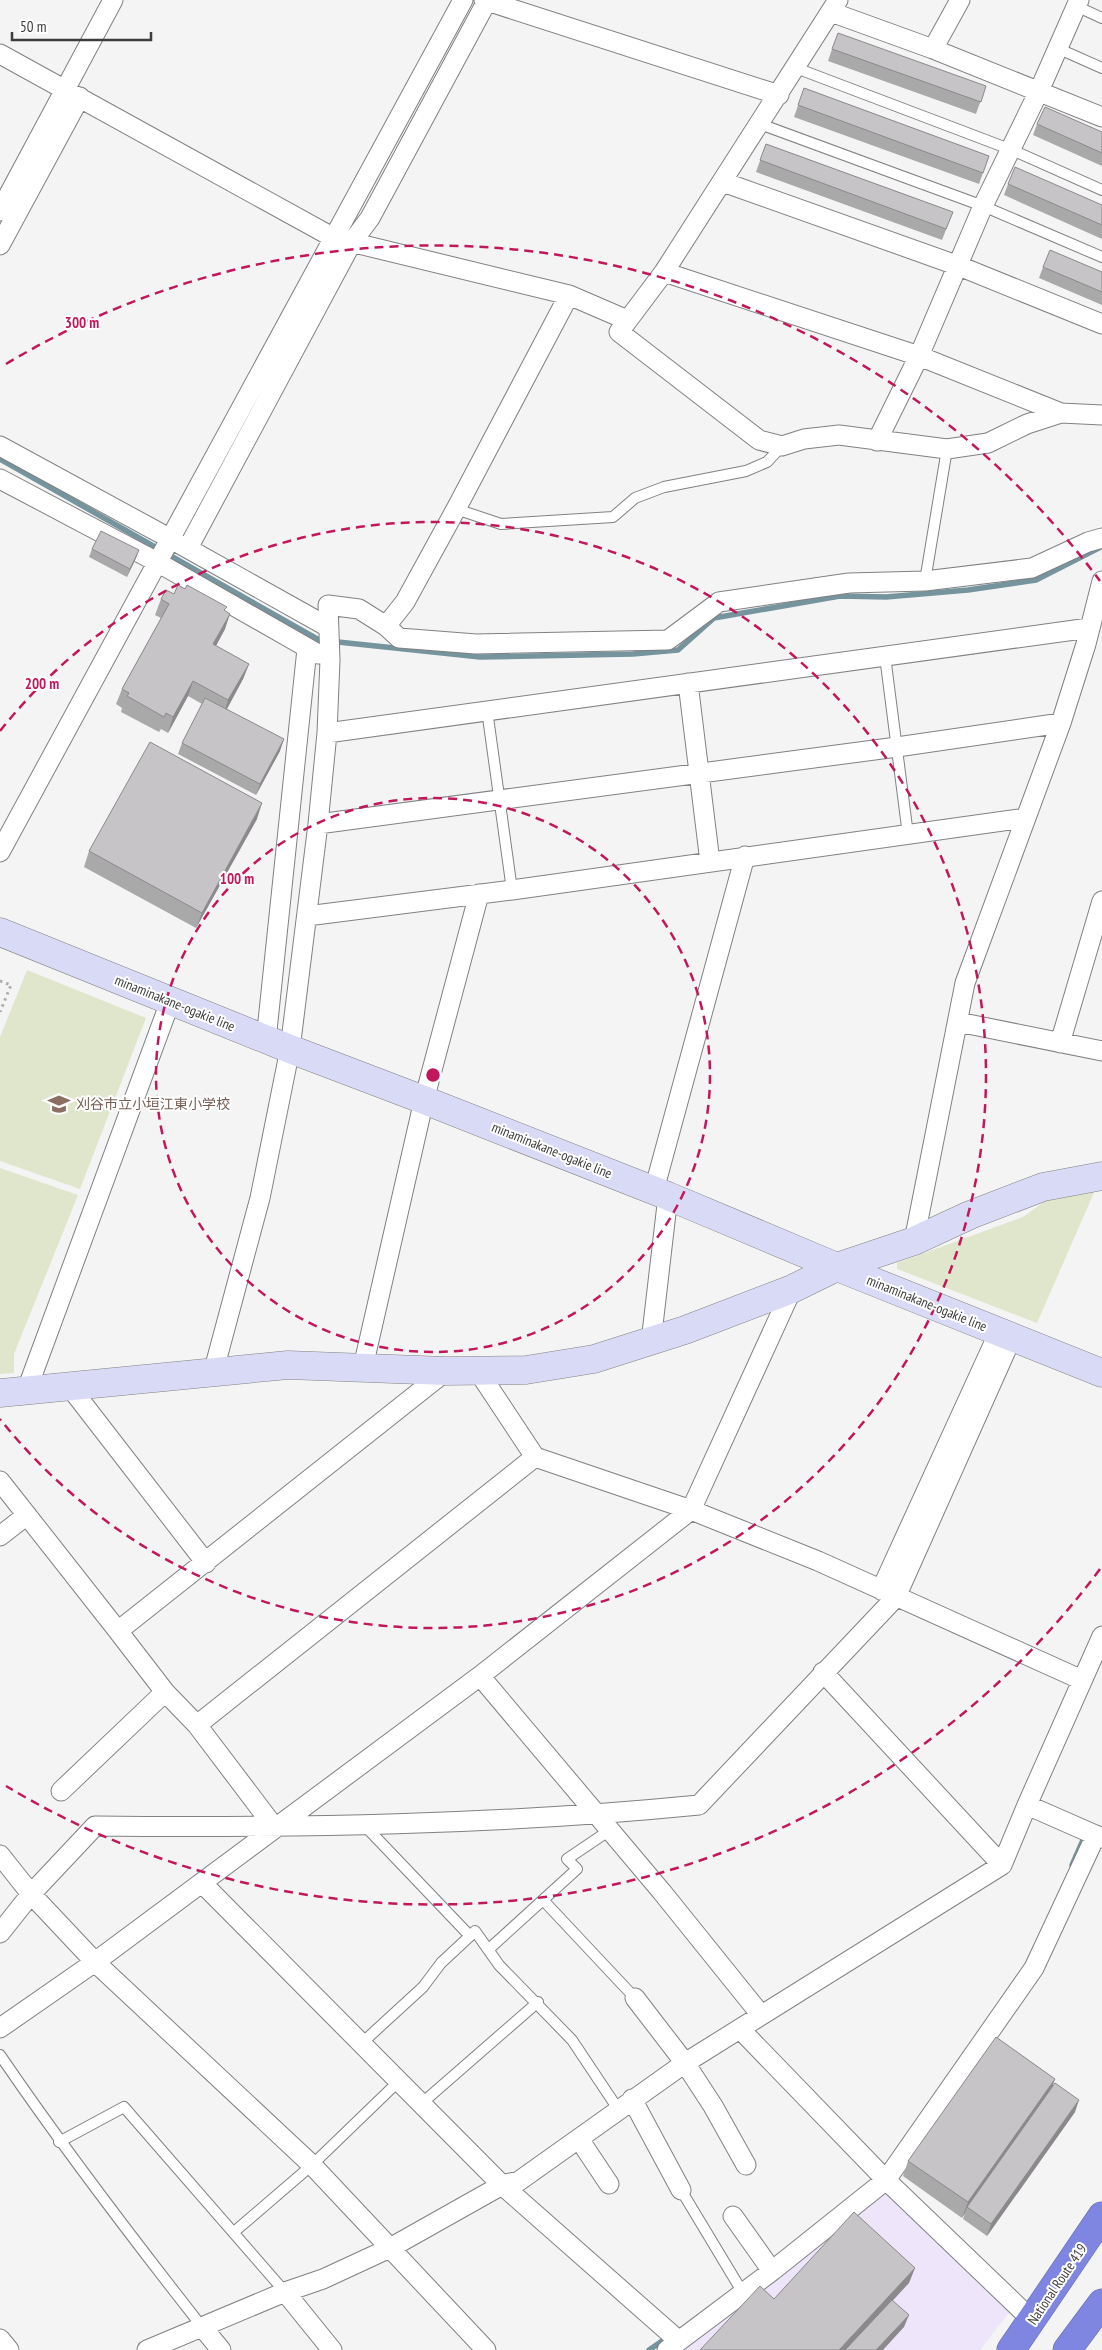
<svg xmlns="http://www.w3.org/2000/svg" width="1102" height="2350" font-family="'PT Sans Narrow','Noto Sans JP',sans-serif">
	<rect width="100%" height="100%" fill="#f4f4f5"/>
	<path fill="#efe5fb" d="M888,2190L1012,2309L980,2350H682L744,2306Z"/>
	<path fill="#e0e6cc" d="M27,970L146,1018L80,1189L0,1161V1037Z
		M0,1168L78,1195L14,1354V1373L0,1374Z
		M1096,1188L1037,1323L897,1269V1263L1023,1217L1045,1201Z"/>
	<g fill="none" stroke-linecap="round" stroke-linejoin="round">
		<path stroke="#75949d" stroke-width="5.5" d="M0,459L319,640L480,657L633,654L678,650L714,618L840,596L886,597L968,590L1036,580L1101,547
			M1072,1865L1083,1840
			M649,2350L668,2337"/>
		<g stroke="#808182" stroke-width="12">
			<path id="lane" d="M1076,6L1102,18
				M1057,48L1102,68
				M796,68L1012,150L1102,190
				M760,124L983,206L1102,257
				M456,509L501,524L613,517L635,498L664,487L746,471L767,462L782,446
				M925,581L947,449
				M885,656L908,835
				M487,710L512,890
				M365,1826L470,1936L475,1931L499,1965L572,2040L618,2109
				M543,1900L635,1998
				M489,1949L577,1869L567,1859L610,1830
				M362,2043L423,1987L441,1963L470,1936
				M0,2055C64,2149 133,2239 203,2328
				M421,2104L538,2002
				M59,2142L124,2107L285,2292
				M681,2190L743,2293
				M234,2232L312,2165L399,2081"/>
		</g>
		<g stroke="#808182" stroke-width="21">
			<path id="street" d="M484,0L779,95
				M838,0L664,272L619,332L759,440L782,446L804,439L839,435L947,449L988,443L1027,424L1061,413L1102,415
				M831,12L933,49L1102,117
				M933,49L960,0
				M0,54L334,238L569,295L627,320
				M723,182L959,266L1102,324
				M0,211L113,0
				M0,245L80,97
				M664,272L919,356L1061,413
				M877,441L919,356L983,206L1039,91L1079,0
				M0,446L169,538L328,627
				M0,479L157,562L318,654
				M188,548L352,242L370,218L487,1
				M386,626L405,602L456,509L569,295
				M688,683L710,862
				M327,733L1089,628
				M318,824L897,747L1061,723
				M0,852L463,0
				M307,916L512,890L1025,818
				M958,1022L1102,1051
				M266,1040L307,649
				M1060,1043L1102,901
				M654,1190L745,856
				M914,1241L965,983L1061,723L1086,644L1102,581
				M651,1342L668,1196
				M363,1367L424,1100L479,894
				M478,1371L535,1457L691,1510L818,1561L1082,1680
				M213,1373L260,1198L290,1049L318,824L327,733L330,660L328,605L359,609L386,626L399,638L476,644L668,640L719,602L849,583L925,581L1032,568L1088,542L1102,538
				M70,1387L206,1563
				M26,1392L170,1002
				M0,1481L118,1631L446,1371
				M0,1536L27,1515
				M881,1590L999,1332
				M118,1631L165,1692L197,1725L275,1828
				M1102,1636L1027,1805L1102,1838
				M480,1676L662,1892L761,2015
				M197,1725L535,1457
				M61,1791L165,1692
				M0,1855L31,1894L95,1962L312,2165L486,2350
				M1002,1865L1027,1805
				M202,1883L502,2185L679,2341
				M0,1933L31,1894L95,1826C297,1828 497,1825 699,1805L896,1597L1012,1337
				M635,1998L685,2063L713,2106L746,2165
				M0,2028L95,1962L480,1676L691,1510L792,1289
				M740,2029L886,2180L1033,2321
				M632,2099L681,2190
				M579,2139L609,2184
				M733,2216L772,2271
				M285,2292L332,2350
				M203,2328L221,2350
				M0,2339L9,2350
				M147,2350L285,2292L323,2279L390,2248L502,2185L519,2181L685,2063L1002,1865L823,1672
				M667,2350L772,2271L886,2180L1034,1968L1096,1835"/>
		</g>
		<g stroke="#808182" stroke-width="29">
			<path id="secondary" d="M0,932L290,1049L424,1100L668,1196L837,1267L1102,1373
				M0,1393L288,1365L446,1371L526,1370L594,1359L685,1330L792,1289L837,1267L914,1241L970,1215L1043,1187L1102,1176"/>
		</g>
		<g stroke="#686ca8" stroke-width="29">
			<path id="highway" d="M1011,2350L1102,2216
				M1067,2350L1102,2303"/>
		</g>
		<path stroke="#adadad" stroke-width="3" stroke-dasharray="2.5 4" stroke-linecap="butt" d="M0,981L11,985L0,1012"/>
		<use href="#lane" stroke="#fff" stroke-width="10"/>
		<use href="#street" stroke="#fff" stroke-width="19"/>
		<use href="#secondary" stroke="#d9dbf6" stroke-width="28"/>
		<use href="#highway" stroke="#7f86e2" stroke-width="28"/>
	</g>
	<path fill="#aaa9aa" d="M832,49L986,86L976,114L828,61Z
		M804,88L989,156L979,184L794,117Z
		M1037,124L1102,132V166L1033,135Z
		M766,144L953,212L942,240L756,172Z
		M1008,184L1102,205V239L1004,195Z
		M1043,267L1102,272V305L1039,278Z
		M92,549L139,550L136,558L127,577L89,557Z
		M174,594L225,611V629L216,646L249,664L243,679L227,709L280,751L256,795L178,754L182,743L202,704L188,696L168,733L161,729L159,732L121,712L122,708L116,704L122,689L161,618L155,615L161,599Z
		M257,819L196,928L84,867L89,851Z
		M1052,2088L1075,2112L987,2236L963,2219L965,2213L962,2218L903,2176L908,2161Z"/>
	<path fill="#8b898b" d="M139,550L136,558L127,577L130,569Z
		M230,614L225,629L208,660L213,644Z
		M249,664L243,679L223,716L228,700Z
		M193,681L188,696L168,733L173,717Z
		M284,739L280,751L256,795L260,784Z
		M262,803L257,819L196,928L202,913Z
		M1055,2079L1050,2094L967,2207L965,2213L962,2218L968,2202Z
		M1079,2100L1075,2112L987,2236L991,2224Z
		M915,2268L909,2283L847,2350H839Z
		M909,2315L904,2327L883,2350H876Z"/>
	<path fill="#c6c4c6" stroke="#8b898b" d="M838,33L986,86L981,102L832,49Z
		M804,88L989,156L983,173L798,105Z
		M1045,107L1102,132V153L1037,124Z
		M766,144L953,212L946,229L760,160Z
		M1015,167L1102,205V225L1008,184Z
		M1050,250L1102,272V292L1043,267Z
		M101,531L139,550L130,569L92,549Z
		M178,585L185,589L187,585L227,607L224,610L230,614L213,644L249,664L228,700L193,681L173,717L166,713L164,717L127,696L129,693L122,689L169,604L161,599L166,590L174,594Z
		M205,698L284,739L260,784L182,743Z
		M150,742L262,803L202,913L89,851Z
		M996,2037L1055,2079L968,2202L908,2161Z
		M1055,2083L1079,2100L991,2224L967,2207Z
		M854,2212L915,2268L839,2350H700L760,2286L774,2299Z
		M892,2300L909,2315L876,2350H845Z"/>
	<g fill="none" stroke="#c2185b" stroke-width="2.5" stroke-dasharray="9 6">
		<circle cx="433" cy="1075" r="277"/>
		<path d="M0 731A553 553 0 1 1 0 1419"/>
		<path d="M1100 1569A830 830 0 0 1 6 1786M6 364A830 830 0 0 1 1100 581"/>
	</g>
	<defs>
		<g id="school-bare" transform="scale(1.725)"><path d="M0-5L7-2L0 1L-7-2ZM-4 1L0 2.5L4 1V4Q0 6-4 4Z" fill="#8d6e63" stroke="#fff" stroke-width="2.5" paint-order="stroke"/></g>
	</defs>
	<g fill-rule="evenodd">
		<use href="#school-bare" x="59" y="1104"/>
	</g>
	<g text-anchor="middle" stroke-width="4" stroke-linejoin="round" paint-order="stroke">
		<g font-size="14" fill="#3c3c3c" stroke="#fff">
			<text transform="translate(175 1003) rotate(22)" y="5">minaminakane-ogakie line</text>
			<text transform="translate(552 1150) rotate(22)" y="5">minaminakane-ogakie line</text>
			<text transform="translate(927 1303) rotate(22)" y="5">minaminakane-ogakie line</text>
			<text transform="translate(1057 2284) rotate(-56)" y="5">National Route 419</text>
		</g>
		<g font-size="14" fill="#785e54" stroke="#fff" text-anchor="start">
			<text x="76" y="1109">刈谷市立小垣江東小学校</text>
		</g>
	</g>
	<circle cx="433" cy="1075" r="8" fill="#c2185b" stroke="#fff" stroke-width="2.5"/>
	<g font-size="15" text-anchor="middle" font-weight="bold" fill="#c2185b" stroke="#fff" stroke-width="4" stroke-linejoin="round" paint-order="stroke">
		<text x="82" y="328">300 m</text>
		<text x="42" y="689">200 m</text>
		<text x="237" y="884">100 m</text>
	</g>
	<path d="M12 32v8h139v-8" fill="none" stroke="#3c3c3c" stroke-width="2.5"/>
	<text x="20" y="32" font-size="15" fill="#3c3c3c" stroke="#ffffff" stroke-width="4" paint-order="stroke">50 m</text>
</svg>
